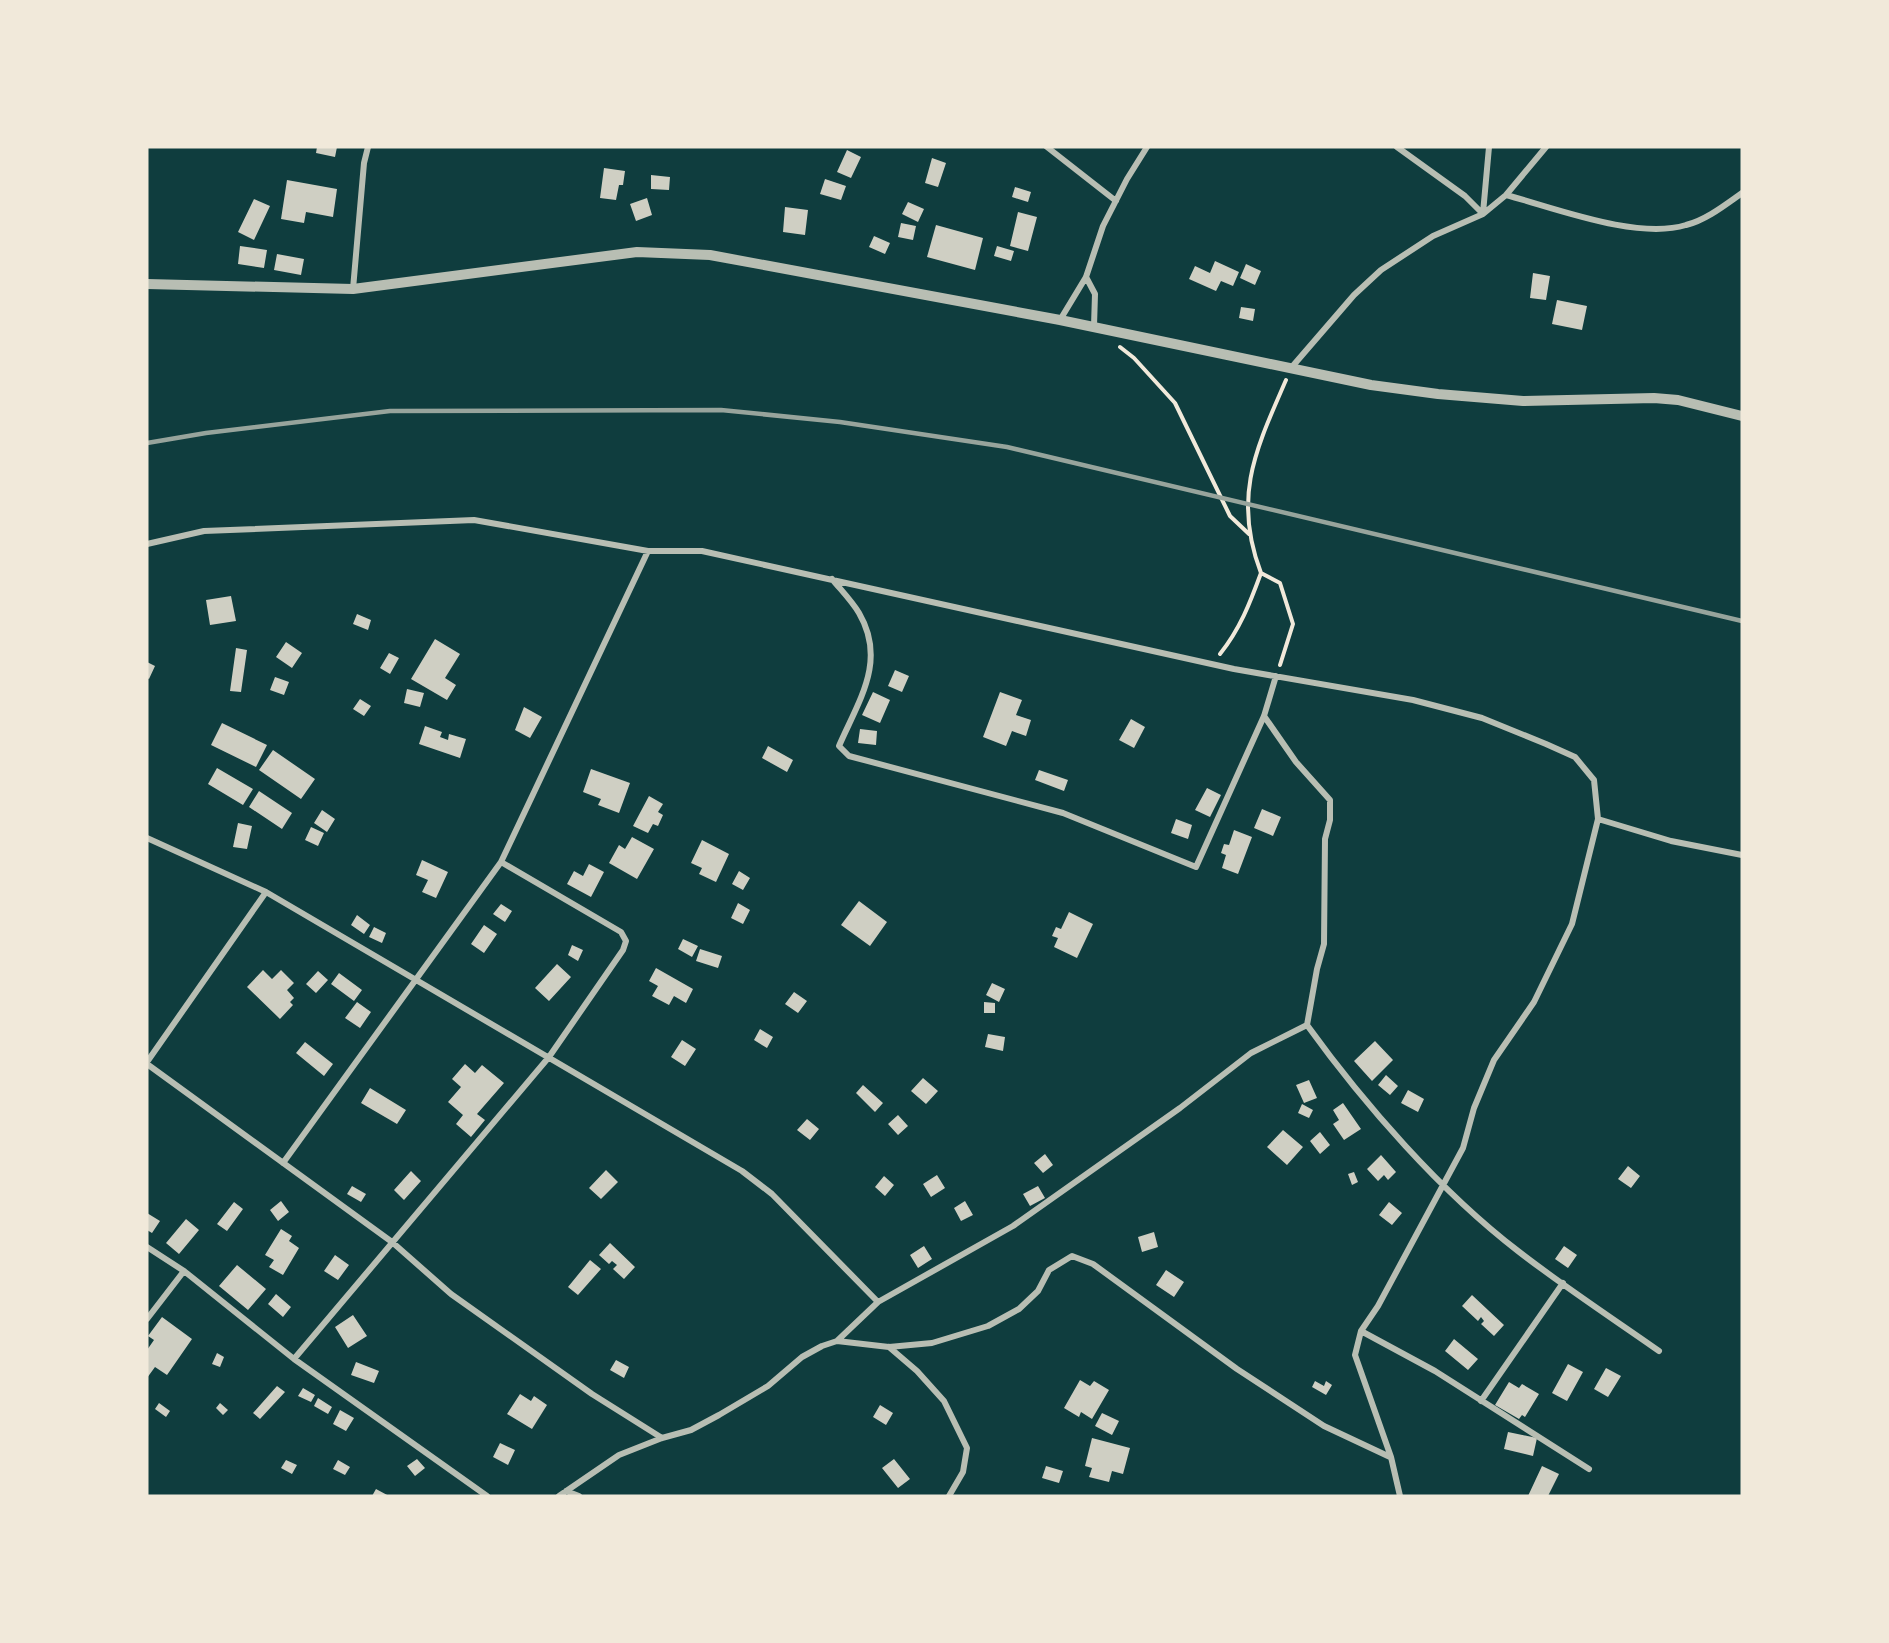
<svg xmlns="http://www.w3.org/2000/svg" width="1889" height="1643" font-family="Raleway,sans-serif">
	<rect width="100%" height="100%" fill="#0f3d3e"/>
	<path fill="#cfcfc3" d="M317,147H337L335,157L316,153Z
		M847,150L861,157L851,178L837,172Z
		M932,158L946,163L938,187L925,183Z
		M604,168L625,171L623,185H619L616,200L600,198Z
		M651,175L670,177L669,190L651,189Z
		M825,179L846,186L841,200L820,194Z
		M287,180L337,189L333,217L306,212L304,223L281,219Z
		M1015,187L1031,192L1028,202L1012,197Z
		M647,198L652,215L636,221L630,204Z
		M254,199L270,206L254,240L238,232Z
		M908,202L924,209L918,222L902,214Z
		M785,207L808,210L805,235L783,232Z
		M1018,212L1037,217L1028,251L1010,246Z
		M901,223L916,226L913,240L898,237Z
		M936,225L983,238L975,270L927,257Z
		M874,236L890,243L885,254L869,247Z
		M240,246L267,250L264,268L238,264Z
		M997,246L1014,251L1011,261L994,256Z
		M277,254L304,259L301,275L274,270Z
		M1215,261L1239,272L1233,286L1221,281L1216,291L1189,279L1195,266L1210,273Z
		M1246,264L1261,271L1255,285L1240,278Z
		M1533,273L1550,276L1546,300L1530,298Z
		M1557,300L1587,306L1582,330L1552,324Z
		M1241,307L1255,309L1253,321L1239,318Z
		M231,596L236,621L210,625L206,600Z
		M357,614L371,620L368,630L353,624Z
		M435,639L460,654L445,678L456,685L447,700L411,679Z
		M286,642L302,653L292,668L276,657Z
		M236,648L247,650L241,692L230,691Z
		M389,653L399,658L390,674L380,668Z
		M147,662L155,666L149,679L147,678Z
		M895,670L909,676L902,692L888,686Z
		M275,677L289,682L284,695L270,690Z
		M407,689L424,693L420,707L404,703Z
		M873,692L890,700L880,723L862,715Z
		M1000,692L1022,700L1016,715L1031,720L1026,736L1012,731L1006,746L983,737Z
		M360,699L371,706L364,716L353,709Z
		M524,707L542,717L530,738L515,730Z
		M1131,719L1145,727L1134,748L1119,740Z
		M222,723L267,745L256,767L211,745Z
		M425,726L442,732L440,737L448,740L449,734L466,739L460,758L419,744Z
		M860,729L877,731L876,745L858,743Z
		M768,746L793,760L787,772L762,758Z
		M273,750L315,779L301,799L259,770Z
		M217,768L253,789L243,805L208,784Z
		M591,769L630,783L619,813L598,805L601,799L583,792Z
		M1039,770L1068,780L1064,791L1035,780Z
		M1207,788L1221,795L1210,817L1195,810Z
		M259,791L292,813L282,829L249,807Z
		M649,796L663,804L658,812L663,815L658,826L653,824L648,833L633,826Z
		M1262,809L1281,817L1273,836L1254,828Z
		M322,810L335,819L327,832L314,823Z
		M1176,819L1192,825L1188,839L1171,833Z
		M238,823L252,826L247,849L233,847Z
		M311,827L324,833L318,846L305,840Z
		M1234,830L1252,837L1238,874L1222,868L1226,855L1221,853L1224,844L1229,845Z
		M632,837L654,849L637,879L609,863L619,845L625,849Z
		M702,840L729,854L716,882L699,874L702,868L691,863Z
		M422,860L448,872L436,898L422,892L428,880L416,875Z
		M589,864L604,872L591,897L567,884L574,871L583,876Z
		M739,871L750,878L743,890L732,884Z
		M859,901L887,922L870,946L841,925Z
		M738,903L750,910L743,924L731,918Z
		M501,904L512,911L505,922L493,914Z
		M1069,912L1093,924L1077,958L1054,947L1058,938L1052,936L1056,927L1061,929Z
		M357,915L370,925L364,934L351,925Z
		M484,925L497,934L484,953L471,944Z
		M374,927L386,933L382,943L369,937Z
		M683,939L698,946L692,957L678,949Z
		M572,945L583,950L578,961L568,955Z
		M700,949L722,956L718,968L696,961Z
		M557,964L571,977L549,1001L535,988Z
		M656,968L693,989L686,1003L674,996L669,1005L652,996L658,986L649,981Z
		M263,970L272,979L281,970L294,983L287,990L294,998L290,1002L293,1005L280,1019L247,987Z
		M318,971L328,980L316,993L306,984Z
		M339,973L362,990L354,1001L331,984Z
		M992,983L1005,989L999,1002L986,995Z
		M794,992L807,1001L798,1013L785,1004Z
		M357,1002L371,1012L360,1028L345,1018Z
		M984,1002L995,1003V1013H984Z
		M760,1029L773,1037L767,1048L754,1040Z
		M988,1034L1005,1037L1003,1051L985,1047Z
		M682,1040L696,1049L685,1066L671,1057Z
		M1375,1041L1393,1060L1372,1081L1354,1061Z
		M305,1042L333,1064L324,1076L296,1053Z
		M465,1064L475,1073L482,1065L504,1083L477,1114L485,1120L471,1137L456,1124L463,1115L448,1102L461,1087L452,1079Z
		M1386,1075L1398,1086L1390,1095L1378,1085Z
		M923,1078L938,1091L926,1104L911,1091Z
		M1309,1080L1317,1098L1304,1103L1296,1085Z
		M863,1085L883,1103L875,1112L856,1093Z
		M370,1088L406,1110L397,1124L361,1103Z
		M1408,1090L1424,1099L1418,1112L1401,1103Z
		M1343,1103L1361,1129L1344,1140L1333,1124L1339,1120L1333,1110Z
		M1302,1104L1313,1110L1309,1118L1298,1113Z
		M898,1115L908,1126L898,1135L888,1124Z
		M807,1119L819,1129L810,1140L797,1130Z
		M1283,1130L1303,1147L1287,1165L1267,1147Z
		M1320,1132L1330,1145L1320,1154L1310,1141Z
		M1045,1154L1053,1165L1043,1173L1034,1163Z
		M1381,1155L1396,1172L1388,1180L1384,1175L1378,1181L1367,1169Z
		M1628,1166L1640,1176L1631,1188L1618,1179Z
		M606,1170L618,1182L601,1199L589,1188Z
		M411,1171L421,1181L404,1200L394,1190Z
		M1354,1172L1358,1182L1352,1185L1348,1174Z
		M937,1175L945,1188L931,1197L923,1184Z
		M884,1176L894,1185L885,1196L875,1187Z
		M352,1186L366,1194L361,1202L347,1194Z
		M1038,1186L1045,1198L1030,1206L1023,1194Z
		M281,1201L289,1212L278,1221L270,1210Z
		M965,1201L973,1215L961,1221L954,1208Z
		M234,1202L243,1209L227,1231L217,1224Z
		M1389,1202L1402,1213L1392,1225L1379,1215Z
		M147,1213L160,1221L152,1233L147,1230Z
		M186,1219L199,1230L179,1254L166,1243Z
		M281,1229L292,1236L289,1241L299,1248L283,1275L269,1267L274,1260L265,1255Z
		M1154,1232L1158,1247L1142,1252L1138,1237Z
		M610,1243L635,1267L624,1279L613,1269L617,1265L612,1261L609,1264L599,1255Z
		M924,1246L932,1259L918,1268L910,1255Z
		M1564,1246L1577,1255L1568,1268L1555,1259Z
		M335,1255L349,1265L338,1280L324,1271Z
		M590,1260L601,1269L578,1295L568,1287Z
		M237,1265L266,1289L248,1310L219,1286Z
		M1166,1270L1184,1282L1174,1297L1156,1285Z
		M276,1294L291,1307L283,1317L268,1304Z
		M1472,1295L1504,1325L1494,1336L1481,1324L1484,1321L1481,1317L1478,1321L1462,1306Z
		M353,1315L367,1336L348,1348L335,1327Z
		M162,1317L192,1339L167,1375L155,1367L147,1378V1350L154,1340L148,1336Z
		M1454,1339L1478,1359L1468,1370L1445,1351Z
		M217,1353L224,1357L220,1367L212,1364Z
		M616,1360L629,1367L624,1378L610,1370Z
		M356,1362L379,1371L374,1383L351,1375Z
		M1568,1364L1583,1372L1567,1401L1552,1393Z
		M1606,1368L1621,1376L1608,1397L1594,1389Z
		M1080,1380L1090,1386L1094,1381L1109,1390L1092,1419L1081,1412L1079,1417L1064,1408Z
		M1315,1381L1324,1386L1326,1381L1332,1385L1326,1395L1312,1387Z
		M1509,1382L1519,1388L1522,1384L1539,1394L1525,1417L1522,1415L1519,1419L1495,1405Z
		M277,1386L285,1392L260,1419L253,1413Z
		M303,1388L315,1395L311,1402L298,1396Z
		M520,1394L531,1401L534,1396L547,1405L532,1429L507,1414Z
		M318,1398L332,1407L328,1414L314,1406Z
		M159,1403L170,1411L166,1417L155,1409Z
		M220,1403L228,1410L223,1415L216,1408Z
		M880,1405L893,1413L886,1425L873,1417Z
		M340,1410L354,1418L346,1431L333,1424Z
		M1102,1413L1119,1421L1112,1435L1095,1426Z
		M1508,1432L1537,1438L1533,1456L1504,1449Z
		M1092,1438L1130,1448L1123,1474L1112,1471L1109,1482L1089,1477L1092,1468L1085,1466Z
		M500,1443L515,1450L508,1465L493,1457Z
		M417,1459L425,1468L415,1476L407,1466Z
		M894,1459L910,1479L898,1488L882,1468Z
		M286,1460L297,1465L292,1474L281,1468Z
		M338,1460L350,1467L345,1475L333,1469Z
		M1046,1466L1063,1471L1059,1483L1042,1478Z
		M1542,1466L1559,1474L1548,1496H1528Z
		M376,1489L389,1496H372Z"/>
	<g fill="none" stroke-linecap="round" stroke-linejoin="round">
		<path stroke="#f1e9da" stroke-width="4" d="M1120,347L1134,358L1175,403L1230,516L1249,534
			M1220,654C1240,629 1250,603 1261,573
			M1280,665L1293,624L1280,583L1261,573C1232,497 1256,449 1286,380"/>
		<path stroke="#b8beb3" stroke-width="6" d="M1047,147L1116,201
			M1397,147L1465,196L1483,214
			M1506,195C1555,208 1637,240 1686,225C1706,220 1725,205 1742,193
			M1483,213L1489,147
			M1086,277L1095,294L1094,326
			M353,289L364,163L368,147
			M1060,320L1086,277L1103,226L1127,179L1147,147
			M1291,368L1354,295L1381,270L1433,236L1483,214L1506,195L1546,147
			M147,544L204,531L474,520L648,551H702L1234,669L1413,700L1482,718L1546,744L1575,757L1594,780L1598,819L1572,924L1534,1002L1494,1060L1474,1108L1463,1148L1378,1306L1361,1331L1355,1355L1391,1457L1400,1496
			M832,579C841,590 852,601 859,613C887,661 859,700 839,746L849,756L1063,813L1196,867L1264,716L1276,676
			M1264,716L1296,762L1330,800V820L1325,839L1324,944L1317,969L1307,1025C1364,1104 1441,1192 1518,1251C1563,1286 1612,1318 1659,1351
			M1598,819L1671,841L1742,855
			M147,838L266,892L742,1171L772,1194L878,1302
			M147,1062L266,892
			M147,1064L392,1242L451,1294L592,1394L662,1438
			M283,1163L501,862L648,551
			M147,1247L184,1271L294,1359L487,1496
			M147,1319L184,1271
			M1361,1331L1435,1371L1589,1469
			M837,1341L878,1302L1013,1226L1180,1108L1251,1053L1307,1025
			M889,1347L917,1371L944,1401L967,1448L963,1472L949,1496
			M294,1359L549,1057L623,950L626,941L621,932L501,862
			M1481,1401L1563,1283
			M566,1491L579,1496
			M559,1496L619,1455L662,1438L691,1430L719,1415L768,1386L802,1357L822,1346L837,1341L889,1347L932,1343L988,1326L1019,1309L1038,1291L1049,1270L1072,1256L1093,1264L1237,1369L1324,1426L1390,1457"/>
		<path stroke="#b8beb3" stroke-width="10" d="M147,284L353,289L637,252L710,255L1060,320L1371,385L1438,394L1523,401L1654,398L1678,400L1742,416"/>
		<path stroke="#97a49c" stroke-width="4.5" d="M147,443L206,433L390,411L721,410L840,422L1007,447L1742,621"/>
	</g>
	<rect width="1889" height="1643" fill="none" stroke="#f1e9da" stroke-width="297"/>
</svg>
